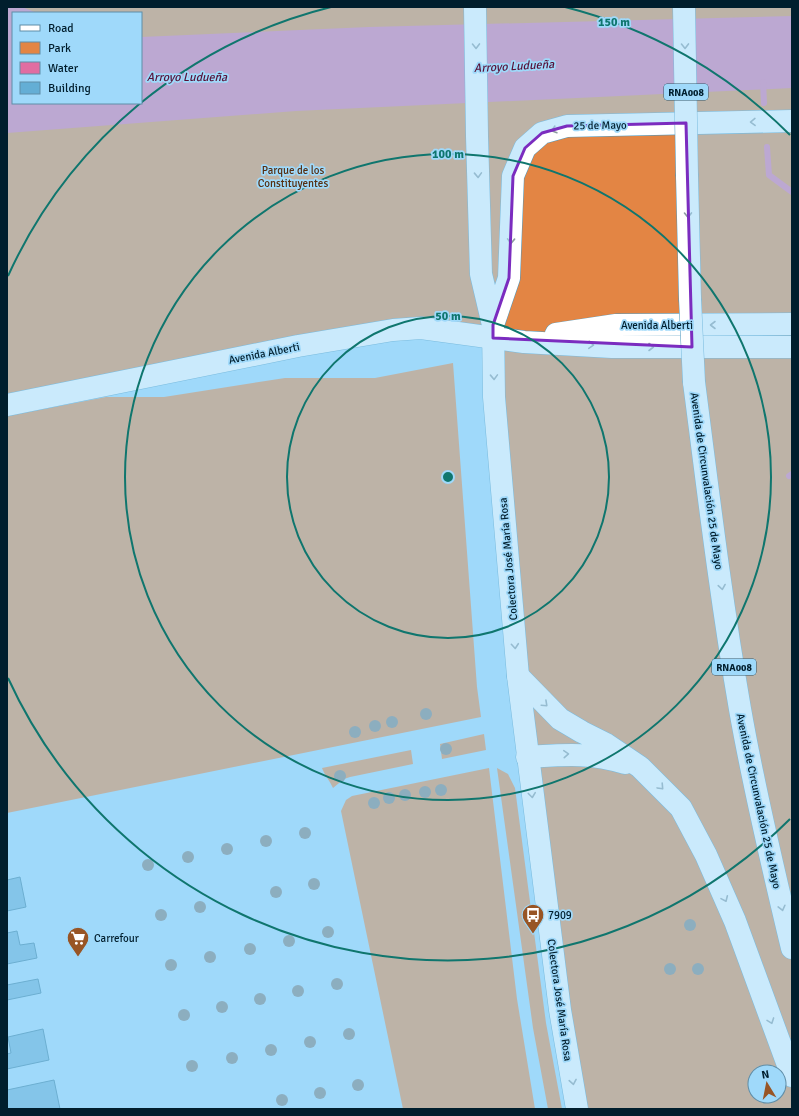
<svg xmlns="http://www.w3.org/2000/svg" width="799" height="1116" font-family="Signika,sans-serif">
	<rect width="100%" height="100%" fill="#9fd9fa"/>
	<path fill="#e38544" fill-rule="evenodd" d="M7,7H792V1109H577L560,1010L493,338L421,328L7,405ZM13,13H141V103H13ZM755,1072H779V1096H755Z
		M453,363L477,687L481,717L7,813V416L106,397H164L285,378H375Z
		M484,734L486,750L442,759L440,744Z
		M411,750L413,764L350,777L344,779L333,788C330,781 324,774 322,768Z
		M489,768L517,999L535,1109H403L341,811L346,800L352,796Z
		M497,768L508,774L515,788L546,1023L562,1109H548L533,1028Z"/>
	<path fill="#e06da2" d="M7,7H22L37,13H13V103H141V37L369,27L792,16V88L296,111L7,133Z"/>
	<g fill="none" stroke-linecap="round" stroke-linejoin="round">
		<path stroke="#e06da2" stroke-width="6" d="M763,82L764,103
			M767,147L769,175L792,192
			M789,476L792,474"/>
	</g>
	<path fill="#64aed5" stroke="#2f7ba0" d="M20,877L26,907L7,911V880Z
		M17,931L20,945L34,943L37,958L7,964V933Z
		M38,979L41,993L7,1000V985Z
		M43,1029L49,1060L7,1069V1054L11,1053L8,1037Z
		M54,1080L60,1109H7V1090Z"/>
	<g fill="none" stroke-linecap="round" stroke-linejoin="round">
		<g stroke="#4d98be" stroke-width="23">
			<path id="minor" d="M556,334L616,325L792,324
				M7,405L298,346L393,330L421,328L524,342L612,347H792"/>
		</g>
		<g stroke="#4d98be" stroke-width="23">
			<path id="secondary" d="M475,7L477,136L481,274L493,325L494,397L518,676L560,1010L577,1109
				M493,325L509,278L513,176L525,148L542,133L567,126L792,121"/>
		</g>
		<g stroke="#4d98be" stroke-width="23">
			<path id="motorway" d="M687,176L690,299
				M694,382C708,491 721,600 740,709C754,789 773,869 792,948
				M518,676L560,719L582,732L606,744L640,767L681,808L706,855L735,921L792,1076
				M527,757C564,755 588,752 625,763"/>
		</g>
		<use href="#minor" stroke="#fff" stroke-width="22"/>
		<use href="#secondary" stroke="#fff" stroke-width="22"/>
		<use href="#motorway" stroke="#fff" stroke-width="22"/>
		<g stroke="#4d98be" stroke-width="23" stroke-linecap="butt">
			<path id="motorway-bridge" d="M684,7L687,176
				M690,299L694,382"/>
		</g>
		<use href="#motorway-bridge" stroke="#fff" stroke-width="22"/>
	</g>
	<g fill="#777a79">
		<circle cx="426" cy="714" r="6"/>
		<circle cx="392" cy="722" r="6"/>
		<circle cx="375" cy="726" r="6"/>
		<circle cx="355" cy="732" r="6"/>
		<circle cx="446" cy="749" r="6"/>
		<circle cx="340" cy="776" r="6"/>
		<circle cx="441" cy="790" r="6"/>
		<circle cx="425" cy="792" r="6"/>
		<circle cx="405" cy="795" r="6"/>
		<circle cx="389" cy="798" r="6"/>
		<circle cx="374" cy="803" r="6"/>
		<circle cx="305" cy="833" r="6"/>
		<circle cx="266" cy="841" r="6"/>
		<circle cx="227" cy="849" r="6"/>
		<circle cx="188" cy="857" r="6"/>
		<circle cx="148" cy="865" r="6"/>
		<circle cx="314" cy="884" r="6"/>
		<circle cx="276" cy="892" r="6"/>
		<circle cx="200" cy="907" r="6"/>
		<circle cx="161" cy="915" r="6"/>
		<circle cx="690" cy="925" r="6"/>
		<circle cx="328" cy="932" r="6"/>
		<circle cx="289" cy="941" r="6"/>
		<circle cx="250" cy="949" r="6"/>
		<circle cx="210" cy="957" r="6"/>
		<circle cx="171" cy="965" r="6"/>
		<circle cx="670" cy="969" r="6"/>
		<circle cx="698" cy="969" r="6"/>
		<circle cx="337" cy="984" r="6"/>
		<circle cx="298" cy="991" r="6"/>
		<circle cx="260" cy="999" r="6"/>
		<circle cx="222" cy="1007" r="6"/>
		<circle cx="184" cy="1015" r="6"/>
		<circle cx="349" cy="1034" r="6"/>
		<circle cx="310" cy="1042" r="6"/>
		<circle cx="271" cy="1050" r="6"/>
		<circle cx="232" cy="1058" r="6"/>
		<circle cx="192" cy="1066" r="6"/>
		<circle cx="358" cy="1085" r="6"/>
		<circle cx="320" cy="1093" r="6"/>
		<circle cx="282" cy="1100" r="6"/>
	</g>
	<defs><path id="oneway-chevron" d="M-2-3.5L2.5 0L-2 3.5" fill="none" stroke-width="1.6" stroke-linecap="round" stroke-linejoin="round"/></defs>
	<g stroke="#8c9aa0">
		<use href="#oneway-chevron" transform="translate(476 46) rotate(89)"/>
		<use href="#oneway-chevron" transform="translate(685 46) rotate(89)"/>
		<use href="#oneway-chevron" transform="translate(753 122) rotate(179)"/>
		<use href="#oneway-chevron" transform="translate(554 130) rotate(163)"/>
		<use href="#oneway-chevron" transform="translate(478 175) rotate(88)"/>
		<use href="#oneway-chevron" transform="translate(688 215) rotate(89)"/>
		<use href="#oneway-chevron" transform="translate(511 241) rotate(92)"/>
		<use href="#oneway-chevron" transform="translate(713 325) rotate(180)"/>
		<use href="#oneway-chevron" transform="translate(591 345) rotate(4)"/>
		<use href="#oneway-chevron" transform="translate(651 347)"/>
		<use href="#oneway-chevron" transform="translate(494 377) rotate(88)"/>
		<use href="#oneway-chevron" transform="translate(722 587) rotate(81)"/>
		<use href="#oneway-chevron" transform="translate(515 646) rotate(85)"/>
		<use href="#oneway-chevron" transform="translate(545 704) rotate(43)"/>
		<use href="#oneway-chevron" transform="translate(566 754) rotate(-4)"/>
		<use href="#oneway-chevron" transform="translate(661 787) rotate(47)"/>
		<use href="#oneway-chevron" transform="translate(532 795) rotate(83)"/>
		<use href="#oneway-chevron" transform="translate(725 899) rotate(66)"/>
		<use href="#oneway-chevron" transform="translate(782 908) rotate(76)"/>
		<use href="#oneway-chevron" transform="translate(771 1021) rotate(70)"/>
		<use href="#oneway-chevron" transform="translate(573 1082) rotate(80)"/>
	</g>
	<path d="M0 0H799V1116H0ZM686,123L692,347L493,338V325L509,278L513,176L525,148L542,133L567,126Z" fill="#9fd9fa" fill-opacity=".55" fill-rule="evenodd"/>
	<path fill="none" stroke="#7b2cbf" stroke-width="3" stroke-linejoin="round" d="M686,123L692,347L493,338V325L509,278L513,176L525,148L542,133L567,126Z"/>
	<g fill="none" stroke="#0f766e" stroke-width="2">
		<circle cx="448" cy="477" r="161"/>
		<circle cx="448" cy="477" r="323"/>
		<path d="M790 819A484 484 0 0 1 8 678M8 276A484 484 0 0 1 331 7M565 7A484 484 0 0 1 790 135"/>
	</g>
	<defs>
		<g id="bus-pin" transform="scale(1.15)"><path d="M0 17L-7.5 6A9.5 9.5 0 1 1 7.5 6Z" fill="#985525" stroke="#9fd9fa"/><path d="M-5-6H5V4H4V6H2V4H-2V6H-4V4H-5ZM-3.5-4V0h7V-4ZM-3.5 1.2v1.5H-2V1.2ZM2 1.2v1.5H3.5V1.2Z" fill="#fff"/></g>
		<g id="supermarket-pin" transform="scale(1.15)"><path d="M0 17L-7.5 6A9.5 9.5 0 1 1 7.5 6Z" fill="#985525" stroke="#9fd9fa"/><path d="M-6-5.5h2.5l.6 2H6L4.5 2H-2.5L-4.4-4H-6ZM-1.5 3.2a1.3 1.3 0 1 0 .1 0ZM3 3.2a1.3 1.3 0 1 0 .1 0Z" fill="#fff"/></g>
	</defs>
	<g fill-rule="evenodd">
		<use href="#bus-pin" x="533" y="915"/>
		<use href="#supermarket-pin" x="78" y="938"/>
	</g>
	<g text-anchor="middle" stroke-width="3.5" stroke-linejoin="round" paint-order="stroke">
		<g fill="#9fd9fa" stroke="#30566a" stroke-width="1">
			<rect x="664" y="84" width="44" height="16" rx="3"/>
			<rect x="712" y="659" width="44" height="16" rx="3"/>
		</g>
		<g font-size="10" font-weight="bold" fill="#001e2d">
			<text x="686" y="96">RNA008</text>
			<text x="734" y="671">RNA008</text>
		</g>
		<g font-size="11" fill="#001e2d" stroke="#9fd9fa">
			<text transform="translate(600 125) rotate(-1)" y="4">25 de Mayo</text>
			<text x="657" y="329">Avenida Alberti</text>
			<text transform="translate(264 353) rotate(-11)" y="4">Avenida Alberti</text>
			<text transform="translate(707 481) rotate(82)" y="4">Avenida de Circunvalación 25 de Mayo</text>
			<text transform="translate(508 559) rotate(-95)" y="4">Colectora José María Rosa</text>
			<text transform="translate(759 801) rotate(78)" y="4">Avenida de Circunvalación 25 de Mayo</text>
			<text transform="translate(560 1000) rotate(82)" y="4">Colectora José María Rosa</text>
		</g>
		<g font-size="11" fill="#562d0f" stroke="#9fd9fa">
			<text x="293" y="174">Parque de los<tspan x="293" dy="13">Constituyentes</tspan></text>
		</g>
		<g font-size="11" fill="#001e2d" stroke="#9fd9fa" text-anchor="start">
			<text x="548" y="919">7909</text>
			<text x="94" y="942">Carrefour</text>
		</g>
		<g font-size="12" font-style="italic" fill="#570f36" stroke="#9fd9fa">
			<text transform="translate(514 66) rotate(-3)" y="4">Arroyo Ludueña</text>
			<text x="187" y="81">Arroyo Ludueña</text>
		</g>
	</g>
	<circle cx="448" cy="477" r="6" fill="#0f766e" stroke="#9fd9fa" stroke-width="2"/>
	<g font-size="12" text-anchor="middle" font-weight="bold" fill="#0f766e" stroke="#9fd9fa" stroke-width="3.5" stroke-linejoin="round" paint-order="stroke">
		<text x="614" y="26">150 m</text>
		<text x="448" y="158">100 m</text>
		<text x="448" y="320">50 m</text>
	</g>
	<rect width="799" height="1116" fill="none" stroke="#001e2d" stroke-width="16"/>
	<rect x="12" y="12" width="130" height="92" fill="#9fd9fa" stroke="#5f8ea8"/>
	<rect x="20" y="25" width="20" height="6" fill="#ffffff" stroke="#5f8ea8"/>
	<text x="48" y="32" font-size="12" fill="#001e2d">Road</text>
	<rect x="20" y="42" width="20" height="12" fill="#e38544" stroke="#5f8ea8"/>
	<text x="48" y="52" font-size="12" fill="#001e2d">Park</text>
	<rect x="20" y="62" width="20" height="12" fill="#e06da2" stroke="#5f8ea8"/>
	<text x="48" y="72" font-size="12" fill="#001e2d">Water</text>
	<rect x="20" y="82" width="20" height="12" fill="#64aed5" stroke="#5f8ea8"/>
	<text x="48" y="92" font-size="12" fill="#001e2d">Building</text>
	<g transform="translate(767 1084) rotate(350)"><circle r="19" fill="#9fd9fa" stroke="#5f8ea8"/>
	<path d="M0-3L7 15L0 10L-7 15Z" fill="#985525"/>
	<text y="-6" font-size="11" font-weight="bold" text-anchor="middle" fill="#001e2d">N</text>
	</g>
</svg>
